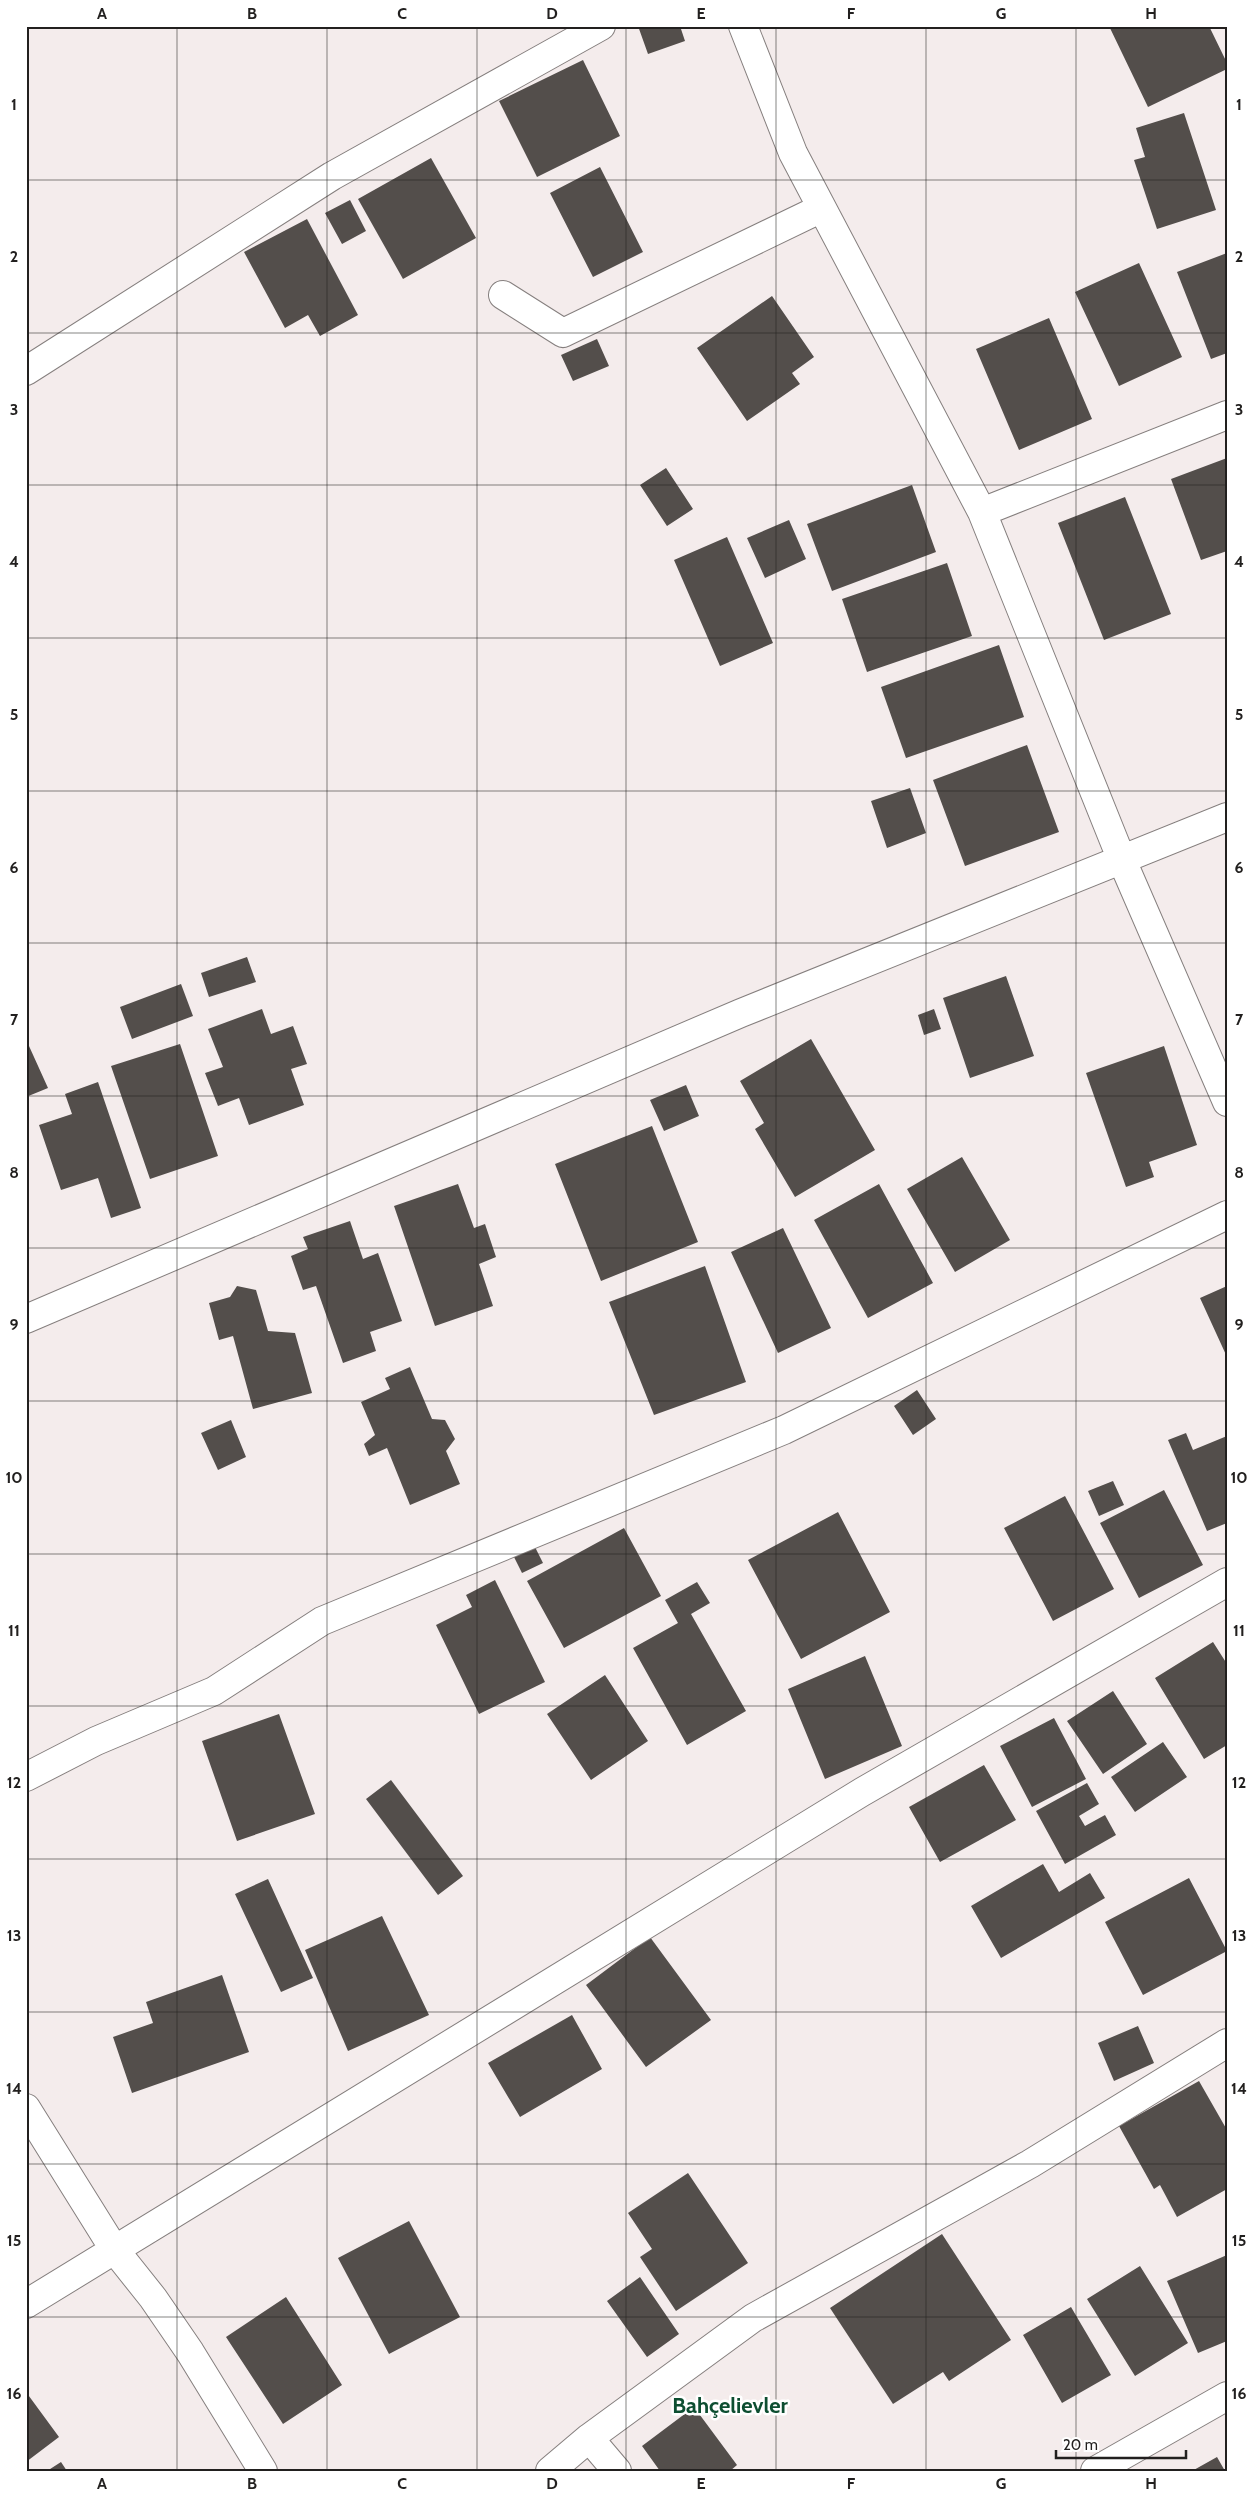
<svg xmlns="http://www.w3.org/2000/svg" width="1253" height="2497" font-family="Cabin,sans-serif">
	<rect width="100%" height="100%" fill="#f4ecec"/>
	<path fill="#534e4b" d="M638,26H680L685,41L648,54Z
		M1109,26H1209L1227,63V69L1148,107Z
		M583,60L620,136L537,177L499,101Z
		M1184,113L1216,210L1157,229L1134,160L1145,157L1136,128Z
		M431,158L476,238L403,279L358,199Z
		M600,167L643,252L593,277L550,193Z
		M350,200L366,231L342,244L325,213Z
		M307,219L358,315L320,336L308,315L285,328L244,252Z
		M1227,253V353L1211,359L1177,272Z
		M1139,263L1182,357L1119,386L1075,292Z
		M772,296L814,357L792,373L800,384L747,421L697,348Z
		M1049,318L1092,419L1019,450L976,349Z
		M597,339L609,366L573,381L561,355Z
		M1227,458V551L1201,560L1171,479Z
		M666,468L693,509L667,526L640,485Z
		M912,485L936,552L832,591L807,524Z
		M1125,497L1171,614L1104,640L1058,523Z
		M789,520L806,559L765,578L747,538Z
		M727,537L773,643L720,666L674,560Z
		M947,563L972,636L867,672L842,599Z
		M999,645L1024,717L906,758L881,687Z
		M1027,745L1059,832L965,866L933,780Z
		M910,788L926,833L887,848L871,801Z
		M247,957L256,982L209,997L201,973Z
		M1006,976L1034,1056L970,1078L943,998Z
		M181,984L193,1016L132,1039L120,1007Z
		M262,1009L271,1034L293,1026L307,1064L291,1069L304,1105L249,1125L239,1098L218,1106L205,1073L223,1067L208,1029Z
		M934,1009L941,1029L924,1035L918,1015Z
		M811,1039L875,1150L795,1197L755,1129L764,1123L740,1081Z
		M180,1044L218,1156L150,1179L111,1066Z
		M29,1046L48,1088L26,1097V1047Z
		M1164,1046L1197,1145L1149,1162L1154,1177L1126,1187L1086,1073Z
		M98,1082L141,1208L111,1218L98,1178L61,1190L39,1125L72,1114L65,1094Z
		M686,1085L699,1116L664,1131L650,1100Z
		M652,1126L698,1242L601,1281L555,1164Z
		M962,1157L1010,1240L955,1272L907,1189Z
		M458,1184L474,1228L485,1224L496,1257L479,1264L493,1306L435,1326L394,1206Z
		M879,1184L933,1283L868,1318L814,1220Z
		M350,1221L363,1259L378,1253L402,1321L370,1332L376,1351L343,1363L316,1286L303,1290L291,1256L308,1249L303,1237Z
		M783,1228L831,1328L778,1353L731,1252Z
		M705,1266L746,1382L654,1415L609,1302Z
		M237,1286L256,1290L268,1331L295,1333L312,1393L253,1409L233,1336L219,1340L209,1303L230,1297Z
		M1227,1286V1357L1200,1298Z
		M410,1367L432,1419L445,1420L455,1439L446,1451L460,1484L410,1505L387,1448L369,1456L364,1444L375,1435L361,1402L390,1389L385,1378Z
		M917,1390L936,1419L913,1435L894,1406Z
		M231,1420L246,1457L218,1470L201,1433Z
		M1186,1433L1193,1450L1227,1436V1523L1207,1531L1168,1440Z
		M1113,1481L1124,1505L1099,1516L1088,1491Z
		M1164,1490L1203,1565L1139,1598L1100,1523Z
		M1065,1496L1114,1589L1053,1621L1004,1528Z
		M838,1512L890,1612L801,1659L748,1560Z
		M624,1528L661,1596L564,1648L527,1581Z
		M534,1545L543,1563L522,1573L513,1555Z
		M495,1580L545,1682L479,1714L436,1625L472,1607L466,1595Z
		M697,1582L710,1603L691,1614L746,1711L687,1745L633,1648L678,1623L665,1600Z
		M1213,1642L1227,1664V1745L1204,1759L1155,1678Z
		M865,1656L902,1746L825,1779L788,1689Z
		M605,1675L648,1741L591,1780L547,1714Z
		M1113,1691L1147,1744L1103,1774L1067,1721Z
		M279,1714L315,1814L237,1841L202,1741Z
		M1054,1718L1086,1779L1032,1807L1000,1746Z
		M1163,1742L1187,1777L1135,1812L1111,1777Z
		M984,1765L1016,1820L940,1862L909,1807Z
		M391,1780L463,1876L438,1895L366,1799Z
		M1087,1783L1099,1804L1079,1816L1085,1826L1105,1815L1116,1835L1065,1864L1036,1811Z
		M1043,1864L1059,1892L1090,1873L1105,1898L1001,1958L971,1906Z
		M1189,1878L1227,1951L1143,1995L1105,1922Z
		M268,1879L313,1978L281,1992L235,1894Z
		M382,1916L429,2015L348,2051L305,1950Z
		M650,1937L711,2020L646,2067L586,1985Z
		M222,1975L249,2052L132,2093L113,2037L153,2023L146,2002Z
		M572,2015L602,2069L520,2117L488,2063Z
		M1138,2026L1154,2063L1114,2081L1098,2043Z
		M1199,2081L1227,2130V2189L1177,2217L1160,2185L1154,2189L1119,2126Z
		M688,2173L748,2263L676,2311L640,2257L652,2249L628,2213Z
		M409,2221L460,2317L389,2354L338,2258Z
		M942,2234L1011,2340L949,2381L943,2372L893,2404L830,2308Z
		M1227,2255V2341L1198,2353L1167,2281Z
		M1140,2266L1188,2343L1135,2376L1087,2299Z
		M640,2277L679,2334L647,2357L607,2301Z
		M286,2297L342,2385L283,2424L226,2337Z
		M1071,2307L1111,2375L1062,2403L1023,2335Z
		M26,2392L59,2437L26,2462Z
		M694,2407L737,2465L730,2471H660L642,2446Z
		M1217,2457L1225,2471H1192Z
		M61,2462L67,2471H47Z"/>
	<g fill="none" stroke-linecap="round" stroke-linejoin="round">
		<g stroke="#857f7e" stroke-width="30">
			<path id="minor" d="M743,26L793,153L982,512L1121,858L1227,1102
				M503,295L563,333L822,208
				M26,371L332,176L601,26
				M982,512L1227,415
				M26,1319L741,1013L1227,817
				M26,1777L96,1741L214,1691L322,1621L784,1430L1227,1215
				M26,2108L114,2249L153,2298L190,2352L263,2471
				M26,2304L862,1792L1227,1582
				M589,2438L617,2471
				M550,2471L589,2438L753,2318L1030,2164L1227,2043
				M1095,2471L1227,2396"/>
		</g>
		<use href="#minor" stroke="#fff" stroke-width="28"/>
	</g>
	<path fill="none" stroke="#22201f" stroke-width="1" stroke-opacity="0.55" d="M177,26V2471M327,26V2471M477,26V2471M626,26V2471M776,26V2471M926,26V2471M1076,26V2471M26,180H1227M26,333H1227M26,485H1227M26,638H1227M26,791H1227M26,943H1227M26,1096H1227M26,1248H1227M26,1401H1227M26,1554H1227M26,1706H1227M26,1859H1227M26,2012H1227M26,2164H1227M26,2317H1227"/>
	<g text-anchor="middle" stroke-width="5" stroke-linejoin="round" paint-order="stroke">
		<g font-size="22" font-weight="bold" fill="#0d4e31" stroke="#fff">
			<text x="730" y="2413">Bahçelievler</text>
		</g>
	</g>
	<rect width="1253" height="2497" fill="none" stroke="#ffffff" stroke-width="55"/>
	<path d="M1056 2450v8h130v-8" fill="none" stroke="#22201f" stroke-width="2.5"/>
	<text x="1063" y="2450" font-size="15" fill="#22201f" stroke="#ffffff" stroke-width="4" paint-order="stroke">20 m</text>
	<rect x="28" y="28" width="1198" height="2442" fill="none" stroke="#22201f" stroke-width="2"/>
	<g font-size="16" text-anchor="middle" font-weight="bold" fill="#22201f">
		<text x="102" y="19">A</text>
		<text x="252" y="19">B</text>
		<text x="402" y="19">C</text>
		<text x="552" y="19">D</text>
		<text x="701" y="19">E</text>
		<text x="851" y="19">F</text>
		<text x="1001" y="19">G</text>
		<text x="1151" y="19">H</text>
		<text x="14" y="110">1</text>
		<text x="1239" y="110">1</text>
		<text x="14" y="262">2</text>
		<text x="1239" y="262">2</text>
		<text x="14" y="415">3</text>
		<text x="1239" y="415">3</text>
		<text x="14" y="567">4</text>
		<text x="1239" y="567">4</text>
		<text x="14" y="720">5</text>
		<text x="1239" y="720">5</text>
		<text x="14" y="873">6</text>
		<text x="1239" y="873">6</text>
		<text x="14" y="1025">7</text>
		<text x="1239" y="1025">7</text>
		<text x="14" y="1178">8</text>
		<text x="1239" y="1178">8</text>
		<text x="14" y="1330">9</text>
		<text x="1239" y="1330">9</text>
		<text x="14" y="1483">10</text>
		<text x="1239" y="1483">10</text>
		<text x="14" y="1636">11</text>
		<text x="1239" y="1636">11</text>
		<text x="14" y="1788">12</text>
		<text x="1239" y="1788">12</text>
		<text x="14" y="1941">13</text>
		<text x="1239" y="1941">13</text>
		<text x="14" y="2094">14</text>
		<text x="1239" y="2094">14</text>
		<text x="14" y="2246">15</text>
		<text x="1239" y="2246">15</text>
		<text x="14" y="2399">16</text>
		<text x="1239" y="2399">16</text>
		<text x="102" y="2489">A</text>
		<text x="252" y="2489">B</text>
		<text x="402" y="2489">C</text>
		<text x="552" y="2489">D</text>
		<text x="701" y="2489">E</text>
		<text x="851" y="2489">F</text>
		<text x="1001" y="2489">G</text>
		<text x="1151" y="2489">H</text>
	</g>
</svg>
